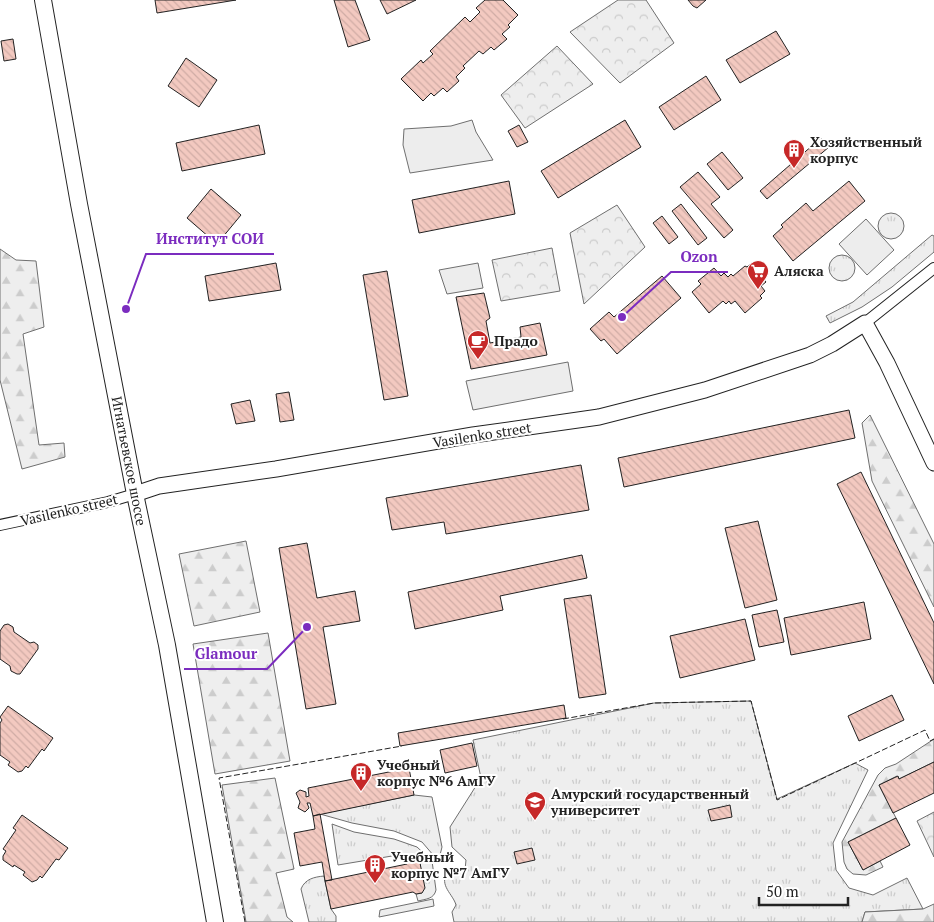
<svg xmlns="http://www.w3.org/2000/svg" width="934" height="922" font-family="'PT Serif',serif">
	<defs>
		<pattern id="grass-tufts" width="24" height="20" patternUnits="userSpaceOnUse" patternTransform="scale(1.25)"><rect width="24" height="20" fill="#eee"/><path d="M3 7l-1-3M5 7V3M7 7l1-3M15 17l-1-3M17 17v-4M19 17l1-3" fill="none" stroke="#ccc"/></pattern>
		<pattern id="forest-firs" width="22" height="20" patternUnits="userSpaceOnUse" patternTransform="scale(1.25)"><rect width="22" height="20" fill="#eee"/><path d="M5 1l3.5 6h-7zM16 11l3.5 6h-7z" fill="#ccc"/></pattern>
		<pattern id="park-crowns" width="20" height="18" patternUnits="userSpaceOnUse" patternTransform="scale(1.25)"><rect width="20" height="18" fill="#eee"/><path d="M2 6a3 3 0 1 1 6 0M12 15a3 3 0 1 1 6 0" fill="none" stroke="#ccc"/></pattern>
		<pattern id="building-back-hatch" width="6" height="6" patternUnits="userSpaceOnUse" patternTransform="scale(1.25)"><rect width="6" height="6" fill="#f3c9c0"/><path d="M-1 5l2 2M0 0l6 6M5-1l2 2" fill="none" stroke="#d0aca5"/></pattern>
	</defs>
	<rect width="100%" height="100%" fill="#fff"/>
	<path fill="url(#grass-tufts)" stroke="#6f6f6f" d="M878 226a13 13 0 1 1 26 0a13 13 0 1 1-26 0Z
		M932,235L934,236V252L892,287L862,307L830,323L826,316L853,302Z
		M829 268a13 13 0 1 1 26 0a13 13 0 1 1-26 0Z
		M751,701L777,799L855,763L868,770L833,843L836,870L849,888L873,895L907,878L923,909L865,912L862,922H454L452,912L456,905C453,894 439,886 447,872L465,870L466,860L452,847L450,827L481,778L473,740L654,703Z
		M414,795L432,797L442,847L440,855L434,856L422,842L394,831L352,823L320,814Z
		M332,824L354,832L394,839L417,847L432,861L436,890C434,899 426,899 418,901L416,894L422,893L420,863L416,860H411L398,855L338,865Z
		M324,876L331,909L336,916V922H309L301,889C305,879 314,877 324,876Z"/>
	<path fill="url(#forest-firs)" stroke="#6f6f6f" d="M0,249L16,260L36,261L44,327L23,334L39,445L64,443L65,457L22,469L0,380Z
		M870,415L934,544V607L872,481L862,423Z
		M246,541L260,612L194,626L179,554Z
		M268,633L290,761L215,774L193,644Z
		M934,739V762L899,779L897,776L879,785L896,818L848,842L863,870L880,861L883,867L866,875L853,874L847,869L844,862L842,842L878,775L885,768L896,764Z
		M275,778L294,869L276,873L287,917L293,922H246L222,785Z
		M934,904V922H862L865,912L923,909Z"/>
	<path fill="url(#park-crowns)" stroke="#6f6f6f" d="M618,0H646L674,43L620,83L570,32Z
		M557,46L593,84L525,128L501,95Z
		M617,205L645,247L584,304L570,233Z
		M552,248L560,291L501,301L492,260Z
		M934,812V857L917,821Z"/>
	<path fill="#ededed" stroke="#6f6f6f" d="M472,120L476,132L493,160L410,173L403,145L404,129L451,126Z
		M866,219L894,250L867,275L839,244Z
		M478,263L483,288L447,294L439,270Z
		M568,362L573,391L473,410L466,381Z
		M433,899L434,906L379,917L380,910Z"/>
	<path fill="url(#building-back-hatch)" stroke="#222" d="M155,0H236L157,13Z
		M334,0H355L370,40L348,47Z
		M380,0H416L387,14Z
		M485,0H503L518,15L508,25L510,27L502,34L507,39L494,50L491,47L483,54L479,51L463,66L465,68L456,77L459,81L447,92L443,88L434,96L431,93L423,101L401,79L421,60L423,63L433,54L430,51L465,17L470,22L480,12L476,8Z
		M688,0H706L697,8L693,6Z
		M776,31L790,54L740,83L726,60Z
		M13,39L16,59L4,61L1,41Z
		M186,58L217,80L199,107L168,86Z
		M706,76L721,100L674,130L659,107Z
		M625,120L641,147L558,198L541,171Z
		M259,125L265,154L182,171L176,143Z
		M519,125L528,142L517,147L508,131Z
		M821,138L829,147L767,199L760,191Z
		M722,152L743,178L728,190L707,164Z
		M698,172L720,197L711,204L733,230L724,238L680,187Z
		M509,181L515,214L419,233L412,200Z
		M849,181L865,201L793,261L773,236L783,227L781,225L806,203L813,211Z
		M211,189L241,215L217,244L187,218Z
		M681,204L707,238L698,245L672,211Z
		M662,216L678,237L669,244L653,223Z
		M276,263L281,290L209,301L205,276Z
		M750,264L766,282L761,286L765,291L760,296L762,298L745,313L735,301L731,304L729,301L726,304L723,301L709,313L692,292L701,284L698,281L714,268L721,276L724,273L728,277L731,274L733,276L745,266L747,267Z
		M387,271L408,396L384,400L363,275Z
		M662,276L681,298L617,354L604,339L601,341L590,329L609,312L614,317Z
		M484,293L490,318L486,321L490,343L521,337L520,327L540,323L547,355L471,369L456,297Z
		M289,392L294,420L280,422L276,394Z
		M250,400L255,421L236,424L231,404Z
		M849,410L855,438L624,487L618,458Z
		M581,465L589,510L446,534L444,522L392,530L386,498Z
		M861,472L934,623V684L837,484Z
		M758,521L777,600L745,608L725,528Z
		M307,543L317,598L355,591L360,621L323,627L336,704L306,709L279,548Z
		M582,555L587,578L500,596L503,610L415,629L408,592Z
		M591,595L606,694L579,698L564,599Z
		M864,602L871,639L791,655L784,618Z
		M777,610L784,642L759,647L752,615Z
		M745,619L755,660L680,678L670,636Z
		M8,624L13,627L14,632L30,643L34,642L38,645V649L20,674H17L11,671L10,666L0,659V631L4,625Z
		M892,695L904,720L859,741L848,716Z
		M564,705L566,718L400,746L398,733Z
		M8,706L53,738L44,751L42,749L28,768L26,766L22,771L18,772L8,765L10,762L0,755V723L2,720L0,717Z
		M472,743L477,766L445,773L440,750Z
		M934,762V793L893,813L879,785L898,776L899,779Z
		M409,768L414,795L313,816L310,803H307L309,808L305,812L298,808L300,802L296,793L300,790L306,792V797L309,796L308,788Z
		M730,805L732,817L711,821L708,810Z
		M320,814L332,880L325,881L322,862L300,866L294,833L315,829L313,816Z
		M22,815L68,848L59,860L56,859L42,878L40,876L37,880L32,882L23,875L25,872L14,865L13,867L3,860V856L6,851L3,849L16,830L13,828Z
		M896,818L910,845L863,870L848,842Z
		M532,848L535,860L517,864L514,852Z
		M411,860H416L420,863L425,888L422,893L416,894L413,892L331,909L325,881L407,864Z"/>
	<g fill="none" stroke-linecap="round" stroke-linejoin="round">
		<g stroke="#222" stroke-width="12">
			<path id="street" d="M865,323L934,268
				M0,525L108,502L135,494"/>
		</g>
		<g stroke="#222" stroke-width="17">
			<path id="secondary" d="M135,494L159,486L276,469L473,435L599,417L705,390L810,355L832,344L865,323L887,363L934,463"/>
		</g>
		<g stroke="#222" stroke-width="18">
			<path id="primary" d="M43,0L79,204L135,494L167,645L215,922"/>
		</g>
		<use href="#street" stroke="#fff" stroke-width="10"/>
		<use href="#secondary" stroke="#fff" stroke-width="15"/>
		<use href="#primary" stroke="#fff" stroke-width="16"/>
		<path stroke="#222" stroke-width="1" stroke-dasharray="6 2.5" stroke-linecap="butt" d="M563,719L654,703L751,701L777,800L925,730L930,741L934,739
			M245,922L219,778L402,746"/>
	</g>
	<defs>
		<g id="building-pin" transform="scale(1.125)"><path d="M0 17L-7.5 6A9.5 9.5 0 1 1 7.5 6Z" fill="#c62828" stroke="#fff"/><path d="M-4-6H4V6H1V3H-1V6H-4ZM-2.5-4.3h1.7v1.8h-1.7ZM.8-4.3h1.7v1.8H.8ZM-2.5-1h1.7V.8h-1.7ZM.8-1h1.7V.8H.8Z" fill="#fff"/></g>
		<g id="supermarket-pin" transform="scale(1.125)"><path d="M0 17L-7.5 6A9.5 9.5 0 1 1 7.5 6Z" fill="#c62828" stroke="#fff"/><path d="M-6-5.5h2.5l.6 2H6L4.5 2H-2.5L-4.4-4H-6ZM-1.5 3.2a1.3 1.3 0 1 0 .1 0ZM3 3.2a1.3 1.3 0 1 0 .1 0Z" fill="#fff"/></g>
		<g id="cafe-pin" transform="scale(1.125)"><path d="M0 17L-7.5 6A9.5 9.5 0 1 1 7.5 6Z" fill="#c62828" stroke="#fff"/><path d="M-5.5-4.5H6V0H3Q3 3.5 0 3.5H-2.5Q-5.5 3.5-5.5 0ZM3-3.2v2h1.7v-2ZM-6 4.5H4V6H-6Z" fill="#fff"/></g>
		<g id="university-pin" transform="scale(1.125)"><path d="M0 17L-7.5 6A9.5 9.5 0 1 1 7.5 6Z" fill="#c62828" stroke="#fff"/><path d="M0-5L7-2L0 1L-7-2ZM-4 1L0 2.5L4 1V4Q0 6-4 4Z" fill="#fff"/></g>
	</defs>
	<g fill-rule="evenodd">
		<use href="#building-pin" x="794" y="150"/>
		<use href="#supermarket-pin" x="758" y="271"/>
		<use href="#cafe-pin" x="478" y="341"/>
		<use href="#building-pin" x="361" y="773"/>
		<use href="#university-pin" x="535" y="802"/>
		<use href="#building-pin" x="375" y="865"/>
	</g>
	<g text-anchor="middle" stroke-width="4" stroke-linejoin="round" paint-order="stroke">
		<g font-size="14" font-weight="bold" fill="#222" stroke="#fff" text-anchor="start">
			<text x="810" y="147">Хозяйственный<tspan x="810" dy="16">корпус</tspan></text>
			<text x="774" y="276">Аляска</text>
			<text x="494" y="346">Прадо</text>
			<text x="377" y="770">Учебный<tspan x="377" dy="16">корпус №6 АмГУ</tspan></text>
			<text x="551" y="799">Амурский государственный<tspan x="551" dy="16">университет</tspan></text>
			<text x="391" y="862">Учебный<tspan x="391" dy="16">корпус №7 АмГУ</tspan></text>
		</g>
		<g font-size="14" fill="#222" stroke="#fff">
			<text transform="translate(482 435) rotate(-9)" y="5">Vasilenko street</text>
			<text transform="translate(129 461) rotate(79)" y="5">Игнатьевское шоссе</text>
			<text transform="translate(69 510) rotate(-13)" y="5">Vasilenko street</text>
		</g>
	</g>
	<path fill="none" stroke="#7b2cbf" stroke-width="2" d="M126 309L146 254H274M622 317L671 272H728M307 627L267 669H184"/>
	<g fill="#7b2cbf" stroke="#fff" stroke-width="2">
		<circle cx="126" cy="309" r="5"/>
		<circle cx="622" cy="317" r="5"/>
		<circle cx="307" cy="627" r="5"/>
	</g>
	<g font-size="15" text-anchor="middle" font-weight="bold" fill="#7b2cbf" stroke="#fff" stroke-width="4" stroke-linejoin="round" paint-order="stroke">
		<text x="210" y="244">Институт СОИ</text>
		<text x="699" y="262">Ozon</text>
		<text x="226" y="659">Glamour</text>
	</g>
	<path d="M759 897v8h89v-8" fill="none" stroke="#222222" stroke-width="2.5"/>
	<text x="766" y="897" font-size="15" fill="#222222" stroke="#ffffff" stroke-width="4" paint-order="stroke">50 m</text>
</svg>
